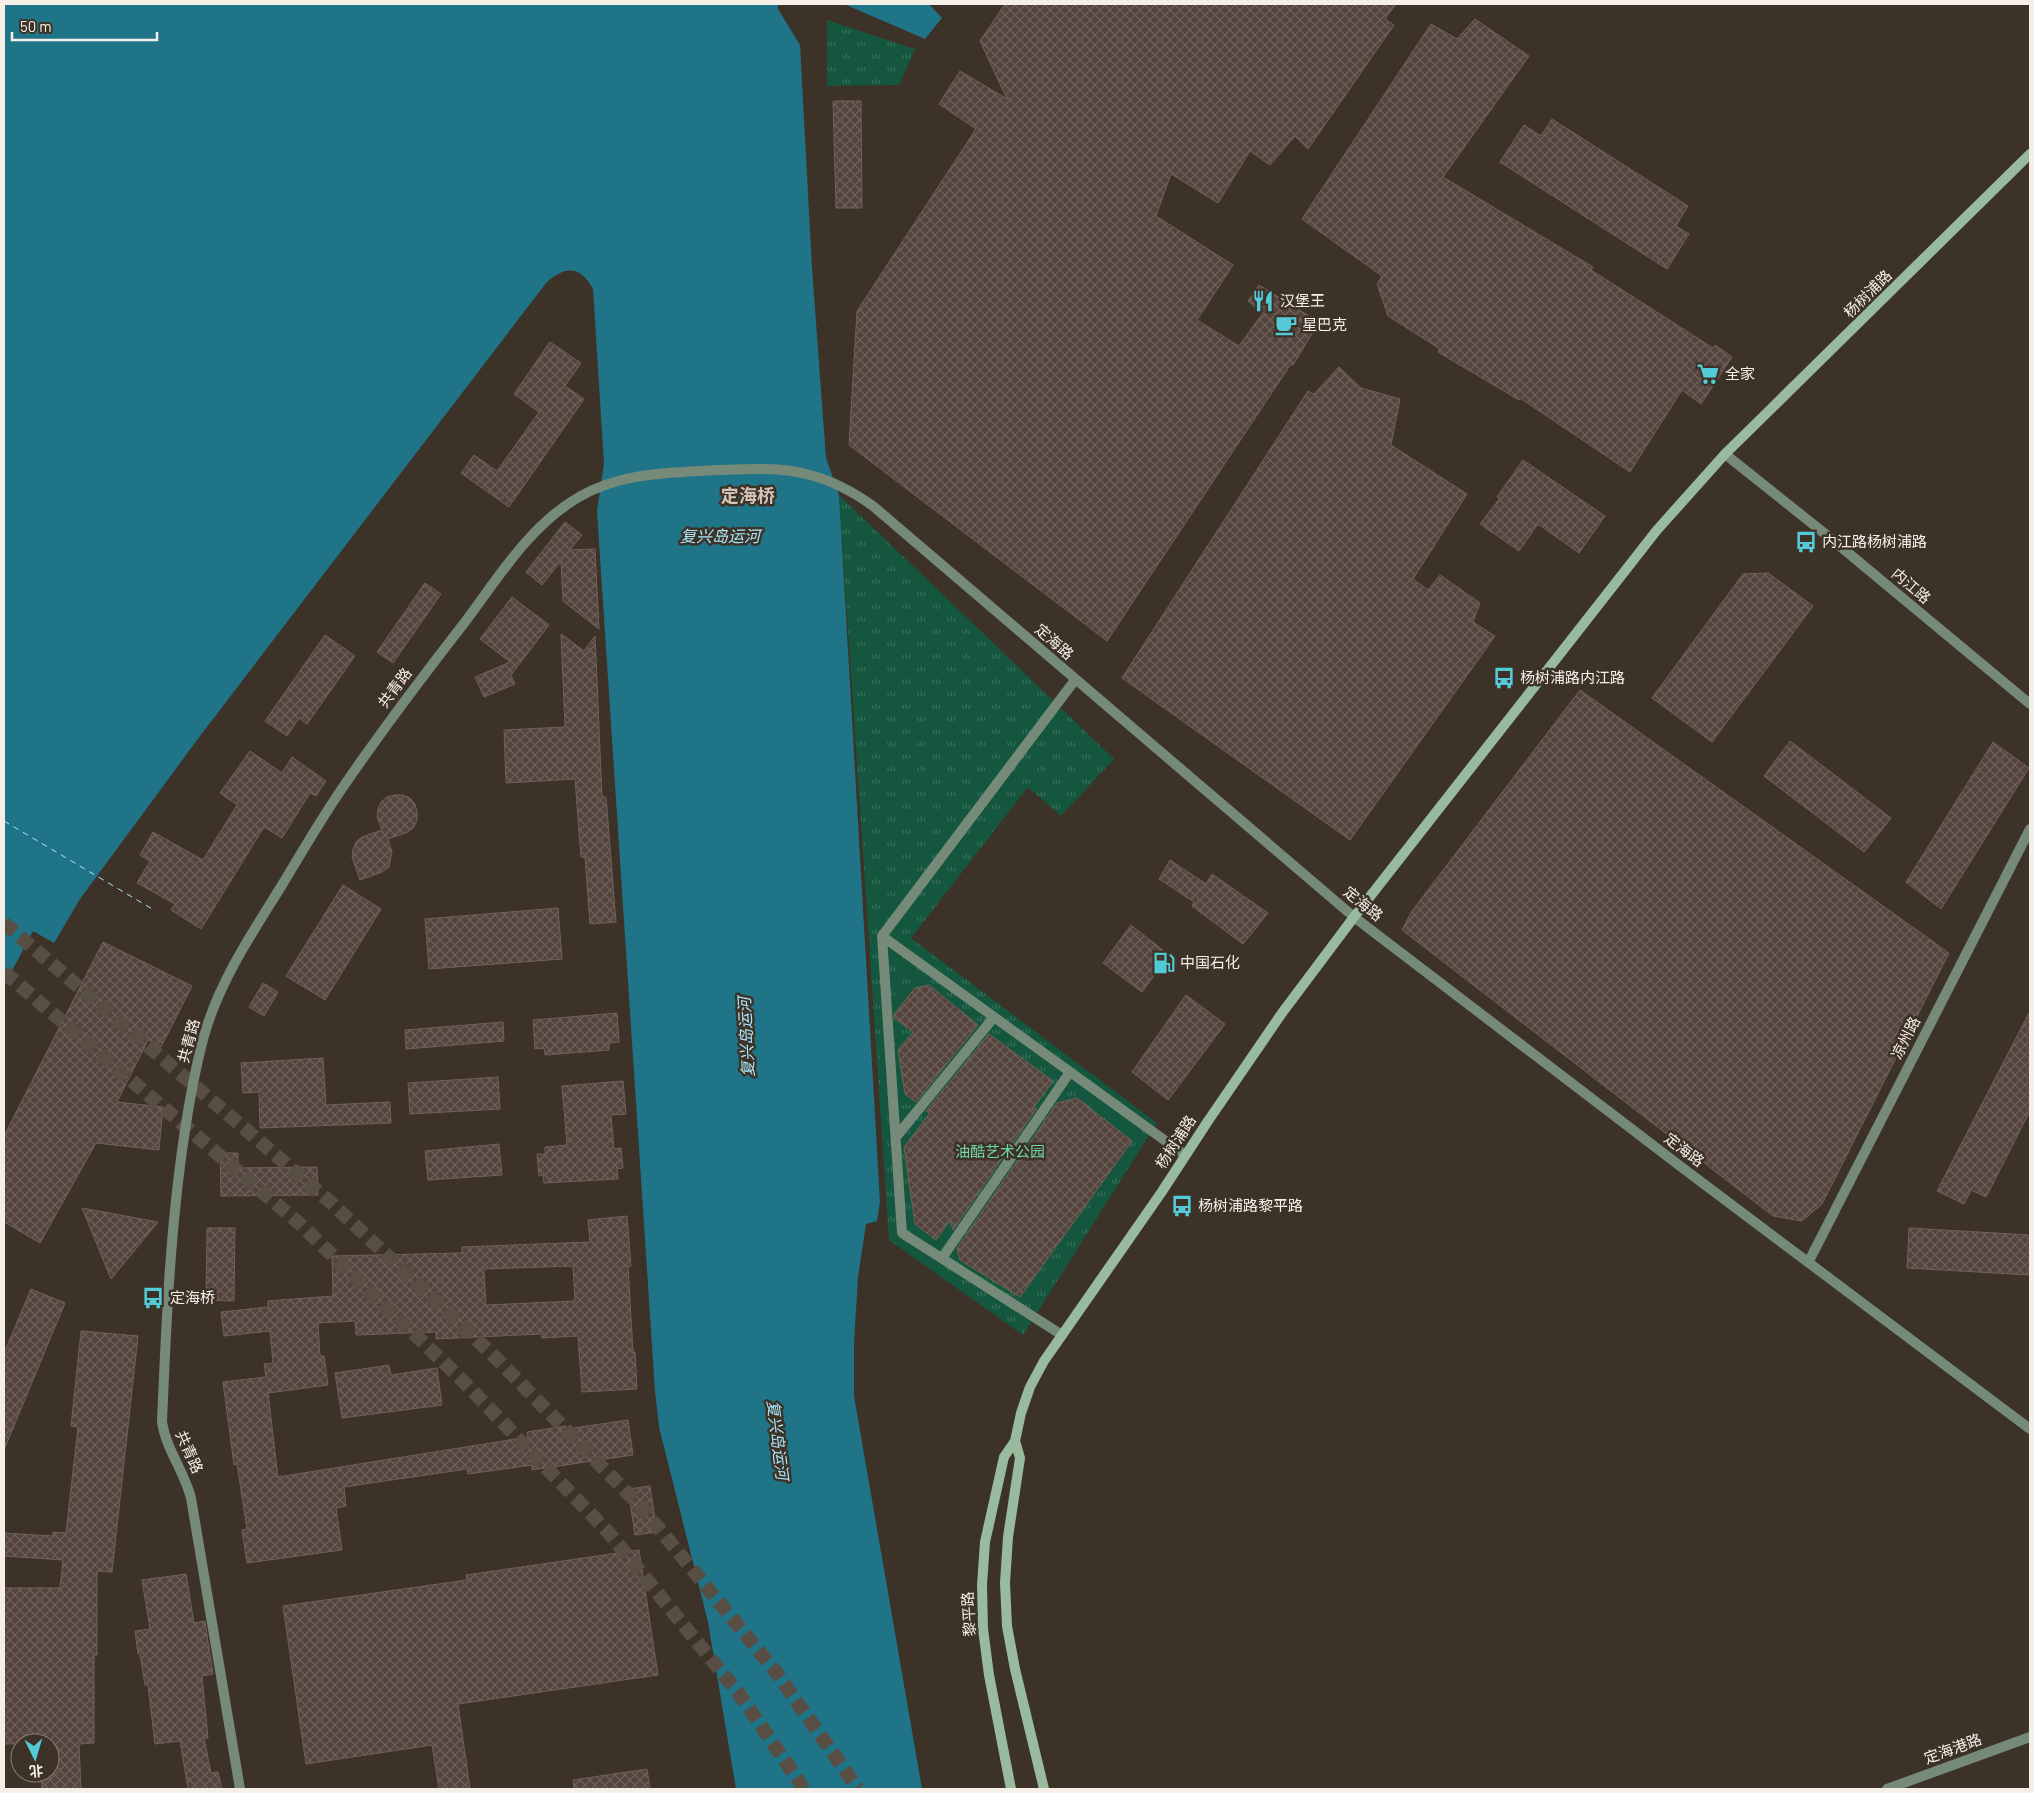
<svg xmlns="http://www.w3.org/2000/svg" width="2034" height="1793" font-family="Barlow,'Noto Sans SC',sans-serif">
	<defs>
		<pattern id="grass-tufts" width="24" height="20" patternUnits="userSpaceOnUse" patternTransform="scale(1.25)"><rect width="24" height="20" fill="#14563e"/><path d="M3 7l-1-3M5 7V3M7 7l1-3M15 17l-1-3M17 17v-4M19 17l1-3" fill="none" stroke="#376f5a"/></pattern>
		<pattern id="building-cross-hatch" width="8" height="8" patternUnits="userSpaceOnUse" patternTransform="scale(1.25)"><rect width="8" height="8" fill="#54443d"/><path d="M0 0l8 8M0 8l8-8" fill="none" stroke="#6d5f59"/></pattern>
	</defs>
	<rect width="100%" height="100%" fill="#3d3227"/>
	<path fill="url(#grass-tufts)" d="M827,20L915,49L899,85L827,86Z
		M839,495L1114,759L1061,816L1028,787L911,938L1157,1123L1023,1335L889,1240Z"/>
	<path fill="#207488" d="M4,4H778V9L800,45L812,268L826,458L839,495L880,1202L877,1221L866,1224L858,1277L854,1344V1396L922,1789H736L708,1622L659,1427L655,1391L597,511L604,464L593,289C580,265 565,266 546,283L200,736L80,899L54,943L33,931L4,986Z
		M844,4H929L942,18L925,39Z"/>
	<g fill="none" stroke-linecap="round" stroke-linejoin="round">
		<path stroke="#a8e7f9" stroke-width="1" stroke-dasharray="6 5" stroke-linecap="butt" d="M4,821L154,910"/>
	</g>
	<path fill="url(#building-cross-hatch)" stroke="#716059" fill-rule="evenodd" d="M1005,4H1396L1385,19L1394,25L1308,149L1295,136L1270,165L1250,151L1218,203L1171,174L1156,216L1233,265L1197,320L1239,346L1262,314L1248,301L1259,285L1319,322L1293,365L1291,364L1107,641L849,445L857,311L976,129L939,104L960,71L1007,99L980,41Z
		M1475,19L1529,56L1443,177L1593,267L1591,270L1713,348L1715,345L1732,357L1701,404L1682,390L1630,472L1520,398L1519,400L1438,352L1440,349L1388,316L1377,284L1382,276L1302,219L1431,24L1457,39Z
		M833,101H861L862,208H836Z
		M1552,119L1688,206L1676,226L1689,234L1667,269L1500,162L1524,125L1541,136Z
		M550,342L581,363L565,386L584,399L509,507L461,473L474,455L497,471L539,412L514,394Z
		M1339,367L1361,388L1400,399L1391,445L1467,494L1413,579L1428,590L1440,575L1480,603L1473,622L1495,636L1350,840L1122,678L1308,391L1314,394Z
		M1523,460L1605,516L1579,553L1538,524L1519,551L1480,524L1500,498L1497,497Z
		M565,522L582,535L570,550L595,549L599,629L563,601L561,561L542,585L526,572Z
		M1768,573L1813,606L1712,742L1652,698L1743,574Z
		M425,583L441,594L393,663L377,652Z
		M512,597L549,625L511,675L515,684L484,697L475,677L510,662L480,639Z
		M561,634L584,651L595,636L602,797H606L616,922L590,924L585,857H581L575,779L506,783L504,730L565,727Z
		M325,635L355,656L307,724L299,718L287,736L265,721Z
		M1580,690L1949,953L1822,1204L1802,1221L1773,1216L1402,930L1412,911Z
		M1790,741L1891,818L1864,852L1764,776Z
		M1993,742L2029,768L1941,909L1906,882Z
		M250,751L282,773L292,757L326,781L316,796L310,793L282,838L264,827L201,929L171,910L175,904L137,883L150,861L140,855L153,832L203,860L237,805L220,793Z
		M395,795H403L410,798L415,804L417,812V820L414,827L408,832L388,839L392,852L389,867L382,872L360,880L352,857L353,849L356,842L362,837L382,830L377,817L378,809L381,802L387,797Z
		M1170,860L1206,884L1212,874L1268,913L1243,944L1192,906L1194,902L1159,879Z
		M343,885L381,909L325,1000L286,976Z
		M558,908L562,959L429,969L425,919Z
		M1131,925L1169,955L1142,992L1103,963Z
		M103,942L192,986L161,1047L148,1040L117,1102L163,1107L159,1150L96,1143L40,1243L4,1222V1136Z
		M263,983L278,992L264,1016L249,1007Z
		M929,985L978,1025L916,1102L905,1094L898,1050L913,1032L894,1018V1014L915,988Z
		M1186,995L1225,1024L1168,1100L1132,1072Z
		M2030,1011V1111L1986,1197L1971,1190L1964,1204L1937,1191Z
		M617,1013L619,1042L609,1043V1050L545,1055L544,1048L535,1049L533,1020Z
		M503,1022L504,1041L406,1049L405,1030Z
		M989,1034L1053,1081L1032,1110L1037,1108L953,1230L950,1220L936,1240L915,1224L904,1147L930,1113L926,1111Z
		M323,1058L326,1105L390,1102L391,1123L260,1128L259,1092L243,1093L241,1063Z
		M498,1077L500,1109L410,1114L408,1083Z
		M623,1081L626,1114L611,1115L614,1149L621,1148L623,1168L617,1169L618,1179L544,1183L543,1175L539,1176L537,1154H545V1147L567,1145L562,1086Z
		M1077,1098L1132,1141L1020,1297L960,1260L957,1248L1057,1103Z
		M499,1144L502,1175L428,1180L425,1151Z
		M220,1153H238V1168L317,1167L318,1195L221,1196Z
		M82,1208L158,1222L111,1279Z
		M627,1216L631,1266H628L633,1352H635L637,1389L582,1392L578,1336L542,1338L541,1334L436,1339V1332L356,1335L355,1321L318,1323L320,1356H324L328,1385L268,1393L278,1477L528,1437L527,1432L566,1426V1429L628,1420L633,1455L532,1470V1465L468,1474L467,1469L344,1487L346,1506L336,1508L342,1550L247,1563L242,1530L247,1529L237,1464L234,1465L223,1382L266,1377L264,1364L273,1363L270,1331L224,1336L221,1312L268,1307V1301L333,1296L332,1256L462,1253V1247L590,1242L588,1220ZM573,1266L575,1301L486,1305L484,1269Z
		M207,1228H235L234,1301L206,1300Z
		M1909,1228L2030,1235V1275L1907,1268Z
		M31,1289L65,1303L4,1450V1353Z
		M81,1331L138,1336L112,1572L97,1571V1655H94V1743L79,1744L81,1789H42L41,1773H50V1743L4,1744V1588H60L63,1560L4,1556V1533L53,1536V1532L66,1533L78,1427L71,1426Z
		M389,1365L391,1375L437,1368L442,1405L342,1418L335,1373Z
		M650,1486L657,1532L635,1535L628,1489Z
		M639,1550L658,1675L458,1704L470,1789H439L432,1745L306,1764L283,1606L467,1580L466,1575Z
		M186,1574L194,1623L205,1621L207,1635L213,1674L202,1676L208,1738H204L211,1773L218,1772L222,1789H188L180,1741L155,1744L148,1685H145L140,1654H138L135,1631L150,1629L142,1580Z
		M647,1769L650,1789H574L573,1780Z"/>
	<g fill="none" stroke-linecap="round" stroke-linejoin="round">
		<path stroke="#594e44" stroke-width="14" stroke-dasharray="14 7" stroke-linecap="butt" d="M4,923L327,1199L493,1355L643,1509L776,1672L858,1789
			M4,972L300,1224L461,1379L609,1533L740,1695L804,1789"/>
		<path stroke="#758a78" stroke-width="10" d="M1354,917L1684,1169L2030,1429
			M882,936L1185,1155
			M896,1137L994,1017
			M942,1258L1070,1072
			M1809,1261L2030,829
			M1062,1335L902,1233L882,936L1075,680
			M1887,1789L2030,1737"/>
		<path stroke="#758a78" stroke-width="10" d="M1725,454L1829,537L2030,704
			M240,1789L191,1498C184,1471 166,1449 162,1422C166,1327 170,1231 184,1137C189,1103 195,1069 204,1036C219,982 252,933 282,885C302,852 321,819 343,787C382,730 423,676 465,622C498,578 530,525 579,497C622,472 670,473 718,470C747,469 777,467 806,474C832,480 852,491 873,506L1354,917"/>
		<path stroke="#99bb9d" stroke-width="10" d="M1015,1441L1020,1458L1008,1537L1005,1583L1007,1626L1015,1669L1044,1789
			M1011,1789L989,1675L983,1629L982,1585L985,1542L1004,1457L1015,1441L1021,1413L1030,1387L1044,1361L1161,1193L1208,1121L1282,1013L1354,917L1657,530L1725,454L2030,154"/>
	</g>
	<defs>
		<g id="restaurant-bare" transform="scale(1.725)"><path d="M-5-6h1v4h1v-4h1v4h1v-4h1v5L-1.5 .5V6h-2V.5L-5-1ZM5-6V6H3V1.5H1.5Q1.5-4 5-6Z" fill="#52cbd7" stroke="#3d3227" stroke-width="2.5" paint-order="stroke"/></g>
		<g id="cafe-bare" transform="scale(1.725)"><path d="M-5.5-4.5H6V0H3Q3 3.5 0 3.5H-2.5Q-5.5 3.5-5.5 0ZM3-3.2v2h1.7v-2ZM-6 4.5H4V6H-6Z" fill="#52cbd7" stroke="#3d3227" stroke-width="2.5" paint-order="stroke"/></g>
		<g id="supermarket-bare" transform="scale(1.725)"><path d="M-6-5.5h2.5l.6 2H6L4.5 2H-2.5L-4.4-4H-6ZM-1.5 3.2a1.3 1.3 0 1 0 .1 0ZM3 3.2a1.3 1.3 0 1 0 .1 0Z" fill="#52cbd7" stroke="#3d3227" stroke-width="2.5" paint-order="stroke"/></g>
		<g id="bus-bare" transform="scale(1.725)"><path d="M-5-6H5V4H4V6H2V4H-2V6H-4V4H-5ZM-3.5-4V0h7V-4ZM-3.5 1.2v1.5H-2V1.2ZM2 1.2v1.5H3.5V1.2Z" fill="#52cbd7" stroke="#3d3227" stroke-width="2.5" paint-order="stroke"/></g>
		<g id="fuel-bare" transform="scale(1.725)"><path d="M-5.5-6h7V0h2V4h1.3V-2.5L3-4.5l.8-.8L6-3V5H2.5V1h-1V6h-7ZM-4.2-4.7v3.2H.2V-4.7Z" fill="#52cbd7" stroke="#3d3227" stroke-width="2.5" paint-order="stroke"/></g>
	</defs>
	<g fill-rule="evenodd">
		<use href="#restaurant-bare" x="1263" y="301"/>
		<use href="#cafe-bare" x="1286" y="325"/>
		<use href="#supermarket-bare" x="1708" y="374"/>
		<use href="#bus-bare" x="1806" y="542"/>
		<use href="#bus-bare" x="1504" y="678"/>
		<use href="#fuel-bare" x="1164" y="963"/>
		<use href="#bus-bare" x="1182" y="1206"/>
		<use href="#bus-bare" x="153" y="1298"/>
	</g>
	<g text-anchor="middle" stroke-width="5" stroke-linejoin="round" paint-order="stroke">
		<g font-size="15" fill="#f6efe8" stroke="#3d3227">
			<text transform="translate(1868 294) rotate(-45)" y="5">杨树浦路</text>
			<text transform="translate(1911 586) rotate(40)" y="5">内江路</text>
			<text transform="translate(1054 642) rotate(41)" y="5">定海路</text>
			<text transform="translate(395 688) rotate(-53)" y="5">共青路</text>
			<text transform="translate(1363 904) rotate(39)" y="5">定海路</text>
			<text transform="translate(1906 1038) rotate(-63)" y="5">凉州路</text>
			<text transform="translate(189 1041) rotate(-75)" y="5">共青路</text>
			<text transform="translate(1176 1142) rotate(-57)" y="5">杨树浦路</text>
			<text transform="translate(1684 1150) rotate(37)" y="5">定海路</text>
			<text transform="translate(189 1452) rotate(66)" y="5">共青路</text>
			<text transform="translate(969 1614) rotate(-93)" y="5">黎平路</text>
			<text transform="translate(1953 1749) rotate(-20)" y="5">定海港路</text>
		</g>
		<g font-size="15" fill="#f6efe8" stroke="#3d3227" text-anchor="start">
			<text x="1280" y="306">汉堡王</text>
			<text x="1302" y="330">星巴克</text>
			<text x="1725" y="379">全家</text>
			<text x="1822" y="547">内江路杨树浦路</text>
			<text x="1520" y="683">杨树浦路内江路</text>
			<text x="1180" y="968">中国石化</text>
			<text x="1198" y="1211">杨树浦路黎平路</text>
			<text x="170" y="1303">定海桥</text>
		</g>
		<g font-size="15" fill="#73d5aa" stroke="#3d3227">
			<text x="1000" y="1157">油酷艺术公园</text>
		</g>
		<g font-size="16" font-style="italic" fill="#a8e7f9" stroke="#3d3227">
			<text x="720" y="542">复兴岛运河</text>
			<text transform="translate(746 1037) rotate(-93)" y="6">复兴岛运河</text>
			<text transform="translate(778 1440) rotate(83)" y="6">复兴岛运河</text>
		</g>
		<g font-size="18" font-weight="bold" fill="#d3c5b7" stroke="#3d3227">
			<text x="748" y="502">定海桥</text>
		</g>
	</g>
	<rect width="2034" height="1793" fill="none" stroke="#f6efe8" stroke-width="10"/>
	<g transform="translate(35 1758) rotate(175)"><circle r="24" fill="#3d3227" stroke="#877e74"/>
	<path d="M0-4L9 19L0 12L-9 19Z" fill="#52cbd7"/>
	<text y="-8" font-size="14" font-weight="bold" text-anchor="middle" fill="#f6efe8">北</text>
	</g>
	<path d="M12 32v8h145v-8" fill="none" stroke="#f6efe8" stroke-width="2.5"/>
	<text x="20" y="32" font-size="15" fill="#f6efe8" stroke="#3d3227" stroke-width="4" paint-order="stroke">50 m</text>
</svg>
